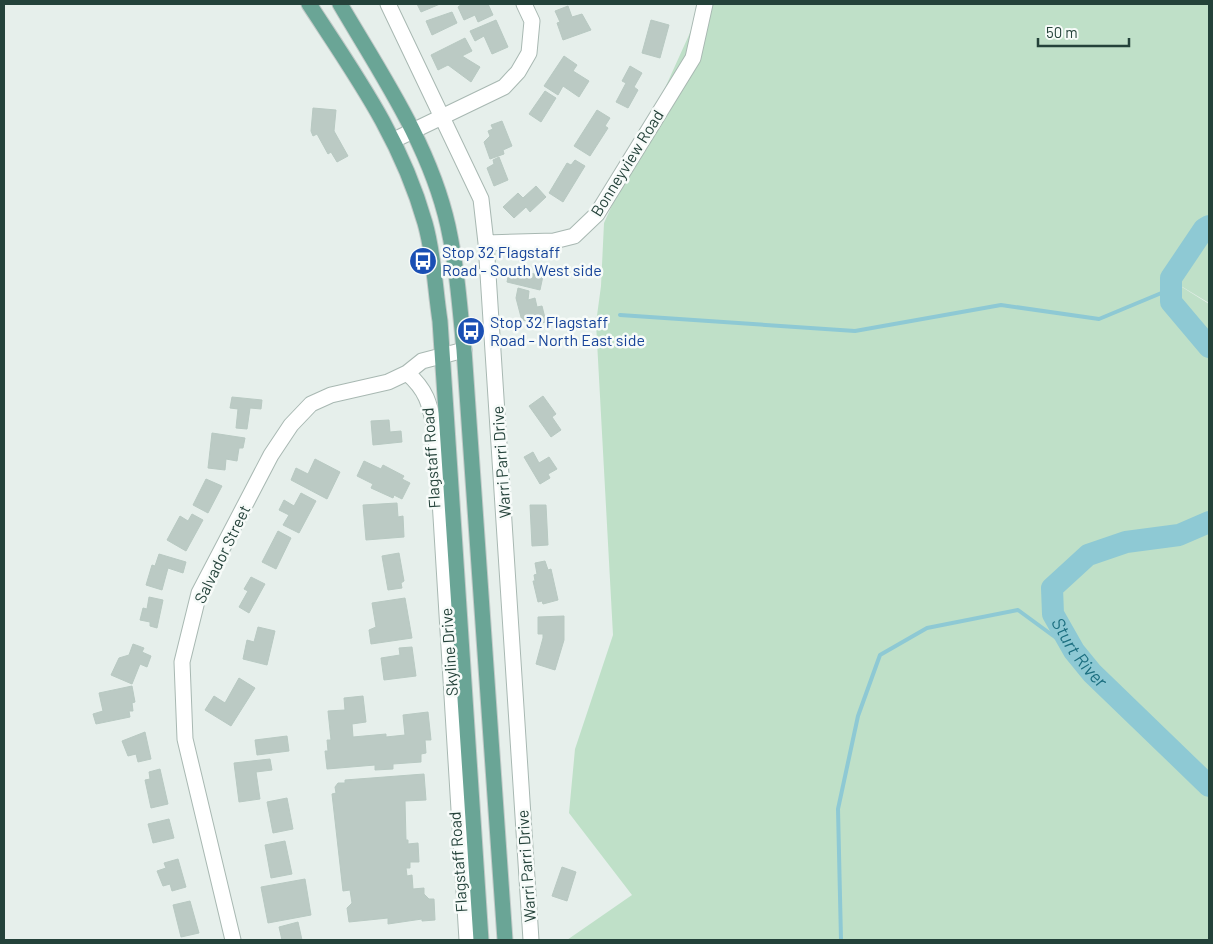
<svg xmlns="http://www.w3.org/2000/svg" width="1213" height="944" font-family="Barlow,sans-serif">
	<rect width="100%" height="100%" fill="#e6efeb"/>
	<path fill="#bfe0c8" d="M703,4H1209V303L1166,277L1209,304V940H567L632,895L569,813L575,749L613,635L596,323L601,286L604,223Z"/>
	<g fill="none" stroke-linecap="round" stroke-linejoin="round">
		<path stroke="#8ec9d4" stroke-width="4" d="M620,315L855,331L1001,305L1099,319L1171,289
			M841,940L838,809L858,716L880,655L927,628L1018,610L1074,651"/>
		<g stroke="#8ec9d4" stroke-width="22">
			<path d="M1209,226L1204,229L1171,278V302L1209,347"/>
			<path id="s1" d="M1209,522L1179,535L1126,542L1088,555L1052,588L1053,614L1074,651L1092,673L1209,786"/>
		</g>
	</g>
	<path fill="#bbcac4" stroke="#b8c9c2" d="M417,4H440L421,12Z
		M462,4H488L493,15L478,22L475,15L464,20L458,7Z
		M568,6L572,17L582,14L591,30L563,40L557,23L560,22L555,11Z
		M452,12L457,23L432,35L426,21Z
		M496,20L508,47L492,54L484,36L475,41L470,31Z
		M651,20L669,25L660,58L642,53Z
		M465,38L472,51L462,56L480,67L471,82L448,65L438,70L431,55Z
		M564,56L577,65L573,71L589,81L579,97L563,86L558,95L544,86Z
		M630,66L642,73L634,87L638,90L628,108L616,102L626,83L622,81Z
		M545,91L556,98L541,122L529,114Z
		M313,108L336,110L334,131L348,156L337,162L331,152L328,154L317,134L313,136L311,131Z
		M597,110L610,118L605,126L608,128L590,156L574,146Z
		M502,121L512,146L503,150L504,154L490,159L484,142L490,136L488,131L493,129L491,125Z
		M499,157L508,180L494,186L487,168L494,164L493,160Z
		M575,160L585,166L563,202L549,193L567,163L571,165Z
		M536,186L546,197L530,212L526,207L514,218L503,207L518,193L523,198Z
		M522,271L543,276L540,290L507,282L509,272L521,275Z
		M518,288L529,291L528,300L535,298L537,307L542,306L546,322L535,324L534,318L522,321L516,298Z
		M543,396L556,414L552,417L561,430L551,437L529,406Z
		M232,397L262,400L261,409L250,408L247,429L236,428L238,409L230,408Z
		M389,420L390,432L401,431L402,442L373,445L371,421Z
		M212,433L245,438L243,448H239L237,461L226,459L225,470L208,468Z
		M533,452L539,463L549,457L557,469L548,474L550,478L540,484L524,457Z
		M315,459L340,472L327,499L291,480L296,468L308,474Z
		M364,461L381,469L383,465L404,476L402,479L410,483L402,499L394,495L393,498L371,488L373,484L357,476Z
		M206,479L222,486L208,513L193,505Z
		M301,493L316,501L299,533L283,525L289,515L279,510L284,500L294,506Z
		M397,503L398,517L403,516L404,537L366,540L363,505Z
		M530,505H546L548,545L532,546Z
		M192,514L203,520L186,551L167,540L180,516L188,521Z
		M278,531L291,538L276,569L262,562Z
		M399,553L404,581L401,583L402,588L388,590L382,556Z
		M159,554L186,562L183,573L168,568L162,590L146,585L152,565L155,566Z
		M545,561L548,570L551,569L558,600L543,604L542,601L538,602L533,581H535L534,575L537,574L535,563Z
		M251,577L265,584L249,613L239,607L248,591L244,589Z
		M149,597L163,600L157,628L150,626V622L140,620L143,608L147,609Z
		M405,598L412,638L371,644L369,630L376,627L372,603Z
		M564,616V640L555,670L536,664L543,638V634H538V617Z
		M258,627L275,631L267,665L243,659L247,640L254,642Z
		M133,644L144,648L142,652L151,656L147,667L140,664L132,684L111,675L119,658L129,655Z
		M412,647L416,676L384,680L381,658L400,655L399,648Z
		M239,678L255,688L231,726L205,710L214,696L225,703Z
		M132,686L135,702L132,703L133,711H129L130,717L96,724L93,714L103,711L99,693Z
		M363,696L366,722L352,724L353,737L386,734V737L405,735L403,715L428,712L431,740H425L426,753L421,754V762L393,764V769L375,770V765L327,769L325,751H328L327,740H331L328,711L345,710L344,698Z
		M145,732L151,759L138,762L136,754L128,756L122,741Z
		M287,736L289,751L257,755L255,740Z
		M270,759L272,770L256,772L260,799L239,802L234,763Z
		M160,769L168,804L151,808L145,780L150,779L149,772Z
		M424,774L426,800L405,801L406,840H408V844L418,843L419,862H410V868H406L407,876L412,875L413,889L424,888V894L429,899H434L435,920L422,921V919L388,924V918L349,922L347,908L352,903L350,890L343,891L332,794L336,793L335,787L338,783H345V780Z
		M287,798L293,829L273,833L267,802Z
		M169,819L174,838L153,843L148,824Z
		M285,841L292,874L271,878L265,845Z
		M178,859L186,887L172,891L170,884L163,886L157,871L166,868L164,863Z
		M562,867L576,872L567,901L552,896Z
		M305,879L311,915L268,923L261,887Z
		M190,901L199,933L181,937L173,905Z
		M298,922L302,940H282L279,927Z"/>
	<g fill="none" stroke-linecap="round" stroke-linejoin="round">
		<g stroke="#a8b8b2" stroke-width="17">
			<path id="minor" d="M388,4L481,199L486,243L531,940
				M394,140L504,87L518,72L529,53L532,21L524,4
				M486,243L554,241L574,236L597,214L693,58L705,4
				M407,373C429,392 430,407 436,435L467,940
				M233,940L185,739L182,662L199,593L271,455L291,425L311,404L331,395L388,382L407,373L422,361L464,350"/>
		</g>
		<g stroke="#c2cac8" stroke-width="17">
			<path id="major" d="M309,4C356,76 401,138 425,223C434,254 435,289 440,321L481,940
				M340,4C381,74 430,145 448,226C457,267 460,309 464,350L505,940"/>
		</g>
		<use href="#minor" stroke="#fff" stroke-width="15"/>
		<use href="#major" stroke="#6aa596" stroke-width="15"/>
	</g>
	<defs>
		<g id="bus-disc" transform="scale(1.4375)"><circle r="9.5" fill="#1a4fb4" stroke="#f7fbf9"/><path d="M-5-6H5V4H4V6H2V4H-2V6H-4V4H-5ZM-3.5-4V0h7V-4ZM-3.5 1.2v1.5H-2V1.2ZM2 1.2v1.5H3.5V1.2Z" fill="#fff"/></g>
	</defs>
	<g fill-rule="evenodd">
		<use href="#bus-disc" x="423" y="261"/>
		<use href="#bus-disc" x="471" y="331"/>
	</g>
	<g text-anchor="middle" stroke-width="5" stroke-linejoin="round" paint-order="stroke">
		<g font-size="16" fill="#24423a" stroke="#f7fbf9">
			<text transform="translate(627 163) rotate(-58)" y="6">Bonneyview Road</text>
			<text transform="translate(431 458) rotate(-94)" y="6">Flagstaff Road</text>
			<text transform="translate(501 462) rotate(-94)" y="6">Warri Parri Drive</text>
			<text transform="translate(222 554) rotate(-64)" y="6">Salvador Street</text>
			<text transform="translate(449 652) rotate(-94)" y="6">Skyline Drive</text>
			<text transform="translate(458 862) rotate(-94)" y="6">Flagstaff Road</text>
			<text transform="translate(526 866) rotate(-94)" y="6">Warri Parri Drive</text>
		</g>
		<g font-size="16" fill="#164399" stroke="#f7fbf9" text-anchor="start">
			<text x="442" y="258">Stop 32 Flagstaff<tspan x="442" dy="18">Road - South West side</tspan></text>
			<text x="490" y="328">Stop 32 Flagstaff<tspan x="490" dy="18">Road - North East side</tspan></text>
		</g>
		<g font-size="18" font-style="italic" fill="#1c6f80" stroke="#f7fbf9">
			<text dy="6" stroke="none"><textPath href="#s1" startOffset="248">Sturt River</textPath></text>
		</g>
	</g>
	<rect width="1213" height="944" fill="none" stroke="#24423a" stroke-width="10"/>
	<path d="M1038 38v8h91v-8" fill="none" stroke="#24423a" stroke-width="2.5"/>
	<text x="1046" y="38" font-size="15" fill="#24423a" stroke="#f7fbf9" stroke-width="4" paint-order="stroke">50 m</text>
</svg>
